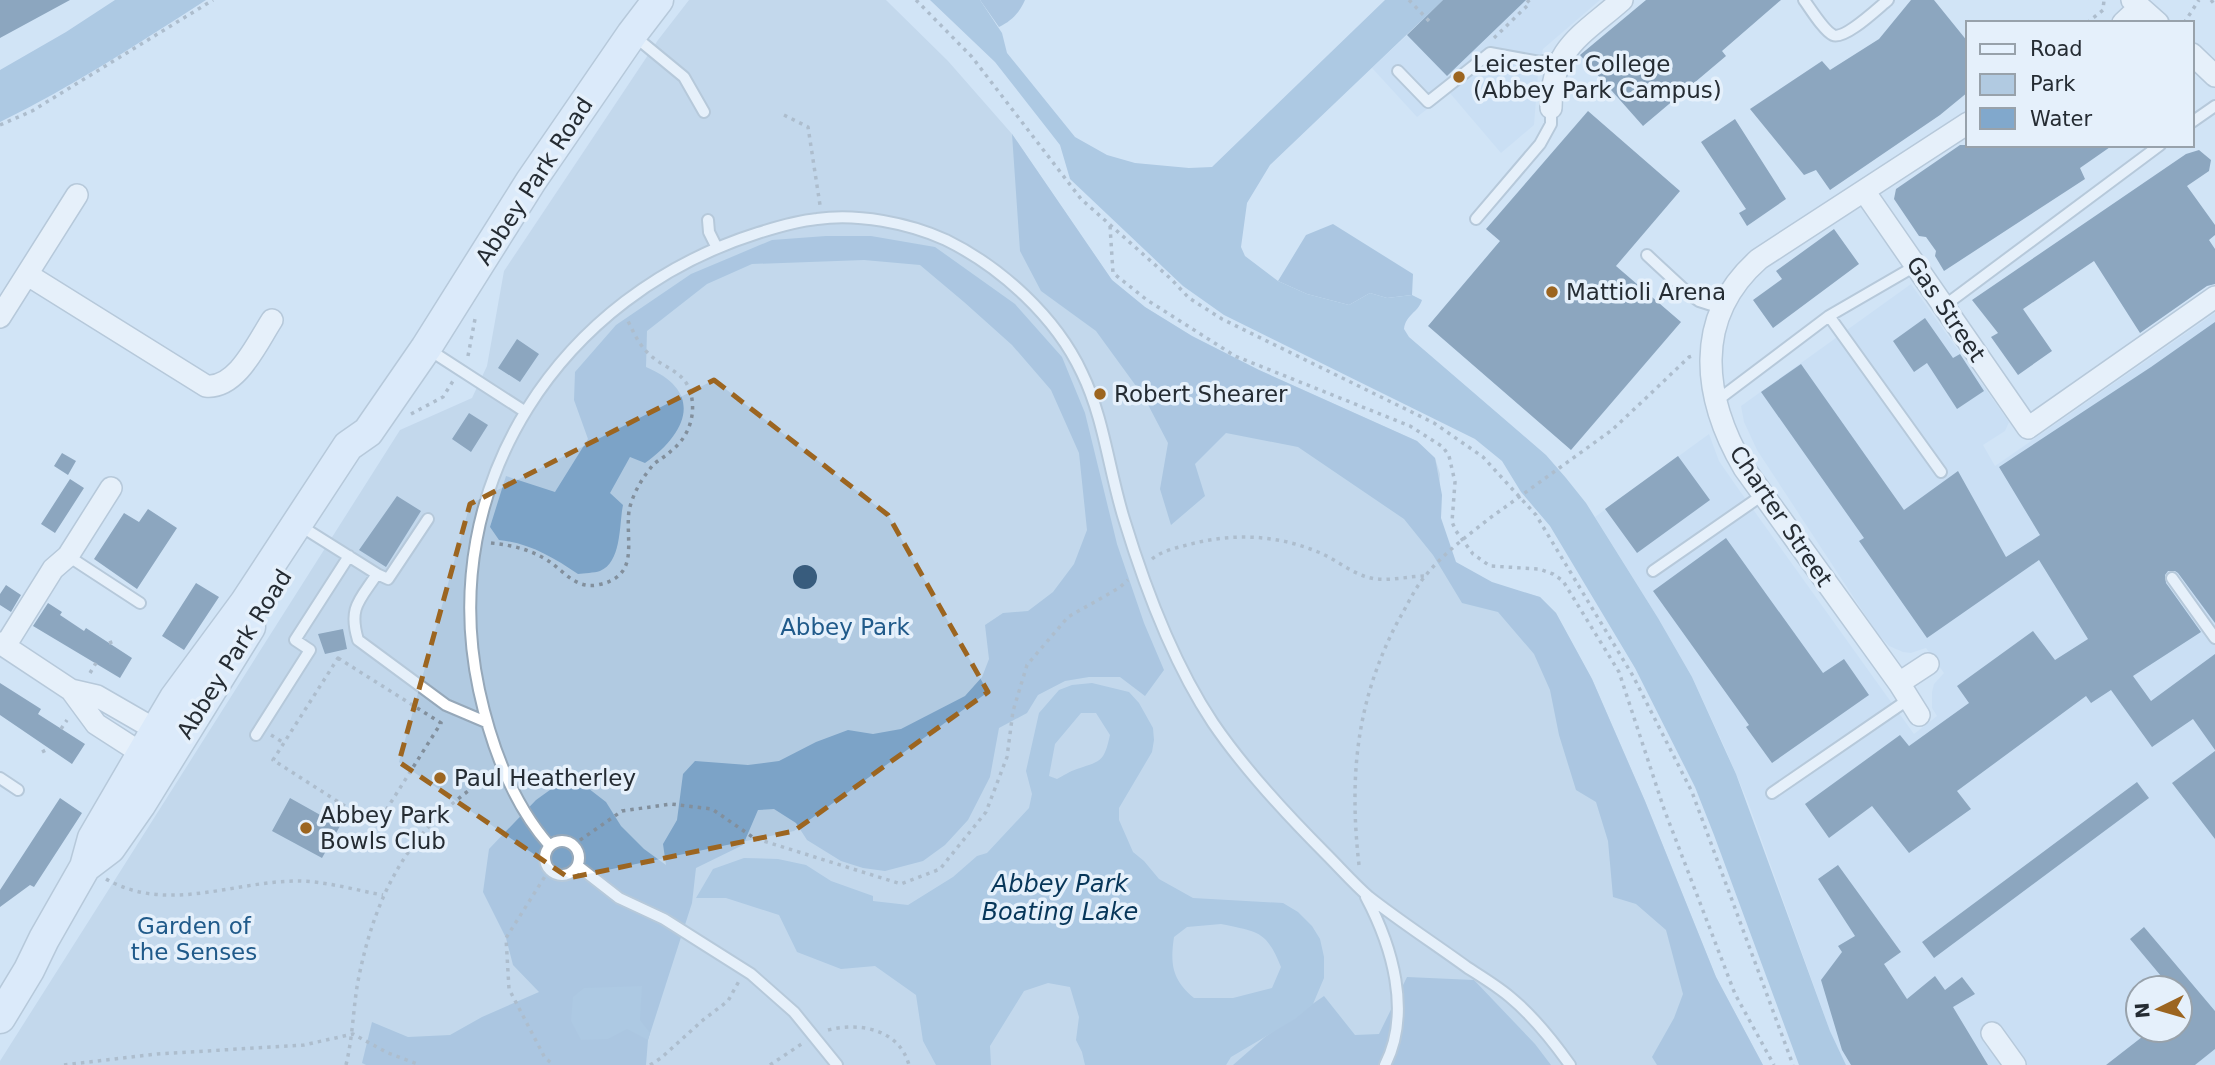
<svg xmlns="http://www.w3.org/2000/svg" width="2215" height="1065" font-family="'DejaVu Sans',sans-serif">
	<rect width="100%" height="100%" fill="#d1e4f6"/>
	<path fill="#c1daf2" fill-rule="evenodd" d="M1399,0H1600L1543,49L1538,74L1534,125L1501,153L1449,92L1417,117L1372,68L1420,23Z
		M1911,284L2009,422L2005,431L1983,445L1995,466L2215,313V1065H1846L1830,1031L1748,802L1724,746L1692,677L1658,618L1595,517L1709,434L1719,461L1737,487L1914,734L1937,716L1932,708V692L1934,684L1944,673L1926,648L1911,653L1903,652L1889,646L1877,633L1757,450L1744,422L1741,406ZM2138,988H2180V1030H2138Z"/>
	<path fill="#b1cae1" d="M689,0H886L948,61L1012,134L1112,280L1145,307L1192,336L1259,370L1417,441L1435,458L1440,474L1438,516L1458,575L1540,597L1556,613L1592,679L1645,801L1716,977L1763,1065H0V1061L400,430L472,398L487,366L504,271L658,40Z"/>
	<path fill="#7ca3c7" d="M980,0H1025C1019,13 1012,21 999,27Z
		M1012,134L1112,280L1145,307L1192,336L1259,370L1417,441L1435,458L1442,495L1441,518L1456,562L1492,582L1540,597L1556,613L1592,679L1645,801L1716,977L1763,1065H1657L1652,1057L1674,1018L1683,994L1666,930L1636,904L1613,897L1608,841L1596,802L1576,790L1559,735L1550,690L1534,654L1498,612L1462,603L1433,555L1404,519L1298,447L1226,433L1195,464L1205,496L1171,525L1160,489L1168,443L1144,397L1096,331L1041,291L1020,251Z
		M1333,224L1413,274L1412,295L1387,298L1370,293L1349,305L1307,294L1278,281L1306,235Z
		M826,236H871L935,247L1015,304L1062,357L1085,413L1117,544L1144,623L1164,670L1145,696L1120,677H1089L1065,681L1038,695L1027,713L999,728L990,777L968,820L945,845L923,861L885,871L863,868L841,861L807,840L796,823L774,809L758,810L743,845L696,868L692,903L648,1040L646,1065H366L362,1063L372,1022L408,1037L450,1035L482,1017L539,992L513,965L506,938L483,892L489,849L536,800L561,782L584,785L606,802L621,826L644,849L666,865L663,844L677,820L683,774L695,761L748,765L779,761L816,742L848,730L873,734L901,729L965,696L982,677L989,659L985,625L1003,613L1028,611L1053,592L1074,564L1087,530L1079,453L1051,390L1012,345L964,302L920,265L864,260L752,264L707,284L647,331L646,367C705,392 687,433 645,463L630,457L610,493L623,505C619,524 622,562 600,571C594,573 584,573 578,574C553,557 529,543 499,540L490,527L506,476L555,492L588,439L574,400L575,372L616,325L691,274L772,240Z
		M1407,977L1474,980L1535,1044L1551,1065H1233L1265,1037L1324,996L1355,1035L1379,1034Z"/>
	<path fill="#81a8cc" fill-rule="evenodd" d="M115,0H206C139,43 72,87 0,122V70L66,32Z
		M930,0H980L1002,33L1007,53L1075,137L1107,155L1135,163L1189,168L1212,167L1385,0H1443L1270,165L1247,203L1241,247L1245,256L1278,281L1307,294L1349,305L1370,293L1387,298L1412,295L1422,300C1418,313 1406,314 1404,329L1409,337L1546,455L1566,478L1586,503L1658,618L1692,677L1736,774L1830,1031L1846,1065H1799L1714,835L1695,787L1635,668L1550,526L1521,492L1502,461L1475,439L1224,315L1183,286L1070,179L1060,145L995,62Z
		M1092,683L1129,692L1139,703L1153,728L1154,740L1152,752L1119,808V820L1133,852L1144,861L1159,879L1193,898L1283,903L1298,912L1312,926L1320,939L1324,957V978L1313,1004L1295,1019L1231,1057L1226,1065H1085L1082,1052L1076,1040L1079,1017L1070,987L1048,983L1024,991L990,1046L991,1065H936L923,1041L916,995L875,966L841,969L797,952L779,915L726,898H696L713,869L744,858L778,859L806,865L831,881L873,896V901L908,905L953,877L977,856L987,853L1029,808L1032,794L1026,771L1039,713L1059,690L1072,685ZM1081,713H1096L1110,735C1104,762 1101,761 1077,769C1070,771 1063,776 1057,779L1049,776L1055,744ZM1221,924C1258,932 1266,930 1281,967L1272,988L1233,998H1194C1172,980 1170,964 1174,937L1187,927Z
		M642,986L640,1020L650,1033L648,1040L627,1029L608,1039L581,1040L571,1021L573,997L584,988Z"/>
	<path fill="#385c7d" d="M0,0H70L0,38Z
		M1443,0H1526L1447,76L1407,35Z
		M1646,0H1781L1722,51L1726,56L1643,126L1580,55Z
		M1911,0H1934L1968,42V92L1940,115L1830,190L1816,170L1804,175L1750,109L1822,61L1830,70L1879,39Z
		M1588,111L1680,191L1616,266L1681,322L1571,450L1428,326L1500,241L1486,229Z
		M1735,119L1786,199L1747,226L1739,213L1746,209L1701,142Z
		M1960,145H2113L2080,168L2085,179L1944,271L1935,256L1936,251L1926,237L1919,236L1894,199L1896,189Z
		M2199,150L2211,160L2209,171L2187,186L2215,225V235L2209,240L2215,249V284L2207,286L2140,333L2094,261L2023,309L2052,351L2018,375L1991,337L1998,333L1972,300L2186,154Z
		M1834,229L1859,264L1773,328L1753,300L1782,279L1776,271Z
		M1925,318L1953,358L1960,354L1984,391L1957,409L1927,363L1914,372L1893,341Z
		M2215,322V623L2178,573L2175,571H2168L2165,575L2166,583L2201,632L2133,676L2151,701L2215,654V750L2193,719L2152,747L2111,690L2091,703L2086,696L1957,791L1971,809L1909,853L1872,806L1829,838L1805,804L1900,735L1909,746L1969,703L1957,686L2033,631L2055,660L2088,639L2039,560L1927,638L1859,541L1864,538L1761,392L1801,364L1904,510L1958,471L2006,557L2040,535L1999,467L2151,367Z
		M517,339L539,354L520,382L498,368Z
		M469,413L488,425L471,452L452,439Z
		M62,453L76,461L68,475L54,466Z
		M1678,456L1710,500L1637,553L1605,509Z
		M70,479L84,488L55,533L41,524Z
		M397,496L421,511L386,567L359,550Z
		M148,509L177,528L137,589L94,559L124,513L139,522Z
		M1726,538L1823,673L1844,659L1869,695L1772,763L1746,727L1749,725L1653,591Z
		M793 577a12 12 0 1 1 24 0a12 12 0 1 1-24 0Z
		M196,583L219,597L184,650L162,636Z
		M6,585L21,595L11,612L0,605V594Z
		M48,603L62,612L60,615L84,631L86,628L132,658L120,678L33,626Z
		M343,629L347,649L325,654L318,634Z
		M0,683L41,709L38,714L85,744L72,764L0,715Z
		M2215,751V839L2172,783Z
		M2137,782L2149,798L1934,958L1922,942Z
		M60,798L82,813L34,887L30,885L0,907V890Z
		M290,798L340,826L322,858L272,831Z
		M1838,865L1901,952L1884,964L1907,999L1935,976L1945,990L1962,977L1975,994L1953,1007L1988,1065H1851L1842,1050L1821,980L1842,952L1838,946L1855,936L1818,879Z
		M2144,927L2215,1011V1049L2195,1065H2106L2151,1030H2180V988H2171L2130,939Z"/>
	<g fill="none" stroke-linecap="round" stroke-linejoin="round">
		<g stroke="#96a8b9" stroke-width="14">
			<path id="lane" d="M1804,0C1810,8 1824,31 1833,35C1845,40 1878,8 1888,0
				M633,35L684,77L704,112
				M1398,71L1428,102L1490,53L1540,62L1561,57
				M2192,122L2215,106
				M1476,219L1540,144L1551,124V108
				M708,220L709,232L717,248
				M1647,255L1689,294L1699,301L1721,308
				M1944,306L2160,145
				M1829,316L1941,472
				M428,349L524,411
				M1715,402L1829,316L1917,265
				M428,519L388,579L377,574C360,600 348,607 358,640L446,705L486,722
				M299,525L377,574
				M68,556L140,603
				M1653,571L1764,494
				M2172,578L2215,638
				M256,735L310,650L295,640L349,556
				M0,778L18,790
				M1772,793L1909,699
				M545 858a17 17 0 1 1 34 0a17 17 0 1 1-34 0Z
				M550,846C512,803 491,745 479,690C435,484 561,295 758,233C777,227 797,221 817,219C857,213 909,223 946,240C1001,267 1056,317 1082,373C1104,418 1109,471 1124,519C1145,588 1173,663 1213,723C1245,770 1286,814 1326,854C1340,868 1354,884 1369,897C1401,922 1435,944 1468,968C1482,977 1497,986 1510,997C1533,1016 1553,1041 1570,1065
				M578,866L619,898L664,919L751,974L794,1012L837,1065
				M1366,897C1392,946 1412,1012 1385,1065"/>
		</g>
		<g stroke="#96a8b9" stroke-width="24">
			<path id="street" d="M2132,0L2158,23
				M2123,23L2140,7
				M2192,54L2215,76
				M1551,108C1552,47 1580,37 1622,0
				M1864,191L2028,428L2215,297
				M28,275L206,386C237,389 257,343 272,320
				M0,317L77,195
				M0,643L71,690L96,724L141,753L154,754
				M5,646L53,569L68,556L111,488
				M1899,683L1928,664
				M71,690L97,696L156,730L162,740
				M1919,715L1899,683L1744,468C1703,398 1692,318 1759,259L1968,123
				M1992,1033L2015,1065"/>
		</g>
		<g stroke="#96a8b9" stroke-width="33">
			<path id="secondary" d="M85,867L110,848L140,805L250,627
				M0,1018L29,970L44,939L85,867L93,838L156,730L175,698L245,603L348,446L368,432L426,348L531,181L632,34L658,0"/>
		</g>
		<path stroke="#828f9c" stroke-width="3.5" stroke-dasharray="3.5 5" stroke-linecap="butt" d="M916,0L972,57L1081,199L1171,279L1189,298L1222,319L1434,423L1483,457L1536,515L1633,676L1692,792L1793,1065
			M1409,0L1430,22
			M2211,0L2215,5
			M2087,23L2103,10L2104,0
			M2184,23L2199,0
			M1494,38L1530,3L1527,0
			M784,115L808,127L820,205
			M0,125L32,111L213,0
			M1110,226L1113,273L1147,300L1235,356L1410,426L1443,447L1449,456L1455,482L1452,522L1456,531L1473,554L1490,566L1539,569L1553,574L1563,581L1619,672L1664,809L1735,994L1774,1065
			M468,356L475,319
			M1645,399L1689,357L1692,356
			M411,414L443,397L453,381
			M491,543C511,545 529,549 547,560C563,570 575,589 597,585C641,577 625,542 629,511C632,495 643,476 654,464C660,459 666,456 671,451C689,437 696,415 691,394C685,371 665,369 650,355C638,344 634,333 627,319
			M1152,559C1162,551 1175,548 1187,545C1231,533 1275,534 1318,552C1336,559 1352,574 1371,578C1388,582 1408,576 1425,576
			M109,643L115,641
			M338,658L441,723L376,826L273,760Z
			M90,673L96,663
			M61,729L67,720
			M271,735L284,743
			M42,752L48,749
			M573,845L622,811L671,804L712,809L754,838L901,884L940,869L986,812L1007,757L1013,711L1027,665L1068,617L1119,588L1128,580
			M1359,865C1349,777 1356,701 1398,621C1407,606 1414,589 1426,575C1444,553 1467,536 1490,518
			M549,870L506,938L509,989L545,1058L554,1065
			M106,879C167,914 234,881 297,881C325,881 355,890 383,895
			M828,1030C860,1022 899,1029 909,1065
			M64,1065L157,1054L304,1045L353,1034L388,1053L420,1065
			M346,1065C353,1036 353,1009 358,981C376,890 411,826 490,776
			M650,1065L661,1058L703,1020L728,1001L739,981
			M770,1065L803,1043"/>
		<use href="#lane" stroke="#fff" stroke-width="10"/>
		<use href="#street" stroke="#fff" stroke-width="21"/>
		<use href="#secondary" stroke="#e6f2fe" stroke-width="30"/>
		<path stroke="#828f9c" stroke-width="3.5" stroke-dasharray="3.5 5" stroke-linecap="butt" d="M1490,518L1612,430L1645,399"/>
	</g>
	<path d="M0 0H2215V1065H0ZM714,380L888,515L988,692L794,831L569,878L399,762L470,504Z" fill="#d1e4f6" fill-opacity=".55" fill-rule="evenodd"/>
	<path fill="none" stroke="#9c6520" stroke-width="5" stroke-dasharray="14 9" stroke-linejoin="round" d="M714,380L888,515L988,692L794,831L569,878L399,762L470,504Z"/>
	<g fill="#9c6520" stroke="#e5f0fb" stroke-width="2.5">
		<circle cx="1459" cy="77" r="7"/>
		<circle cx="1552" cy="292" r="7"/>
		<circle cx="1100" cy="394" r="7"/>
		<circle cx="440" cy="778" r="7"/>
		<circle cx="306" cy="828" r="7"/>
	</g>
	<g text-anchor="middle" stroke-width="7" stroke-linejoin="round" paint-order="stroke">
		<g font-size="23" fill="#252c33" stroke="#e5f0fb" text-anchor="start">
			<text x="1473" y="72">Leicester College<tspan x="1473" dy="26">(Abbey Park Campus)</tspan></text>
			<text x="1566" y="300">Mattioli Arena</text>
			<text x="1114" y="402">Robert Shearer</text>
			<text x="454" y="786">Paul Heatherley</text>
			<text x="320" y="823">Abbey Park<tspan x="320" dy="26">Bowls Club</tspan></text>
		</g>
		<g font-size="23" fill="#252c33" stroke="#e5f0fb">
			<text transform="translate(534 181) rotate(-57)" y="8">Abbey Park Road</text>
			<text transform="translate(1946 309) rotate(56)" y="8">Gas Street</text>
			<text transform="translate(1781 516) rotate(56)" y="8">Charter Street</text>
			<text transform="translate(234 654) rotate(-58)" y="8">Abbey Park Road</text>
		</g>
		<g font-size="23" fill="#205a8a" stroke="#e5f0fb">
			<text x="845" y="635">Abbey Park</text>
			<text x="194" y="934">Garden of<tspan x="194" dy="26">the Senses</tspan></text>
		</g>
		<g font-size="24" font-style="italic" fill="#073659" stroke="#e5f0fb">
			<text x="1060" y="892">Abbey Park<tspan x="1060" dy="28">Boating Lake</tspan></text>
		</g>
	</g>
	<rect x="1966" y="21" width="228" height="126" fill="#e5f0fb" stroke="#98a2ab" stroke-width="2"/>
	<rect x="1980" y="44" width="35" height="10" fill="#e6f2fe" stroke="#98a2ab" stroke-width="2"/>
	<text x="2030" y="56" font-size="21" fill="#252c33">Road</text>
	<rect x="1980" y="74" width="35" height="21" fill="#b1cae1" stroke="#98a2ab" stroke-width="2"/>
	<text x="2030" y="91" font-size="21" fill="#252c33">Park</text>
	<rect x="1980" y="108" width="35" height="21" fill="#81a8cc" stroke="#98a2ab" stroke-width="2"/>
	<text x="2030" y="126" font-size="21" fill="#252c33">Water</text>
	<g transform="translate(2159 1009) rotate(265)"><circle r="33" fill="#e5f0fb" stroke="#98a2ab" stroke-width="2"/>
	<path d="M0-5L12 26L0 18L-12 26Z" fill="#9c6520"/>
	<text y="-10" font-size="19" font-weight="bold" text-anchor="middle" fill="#252c33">N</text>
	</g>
</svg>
